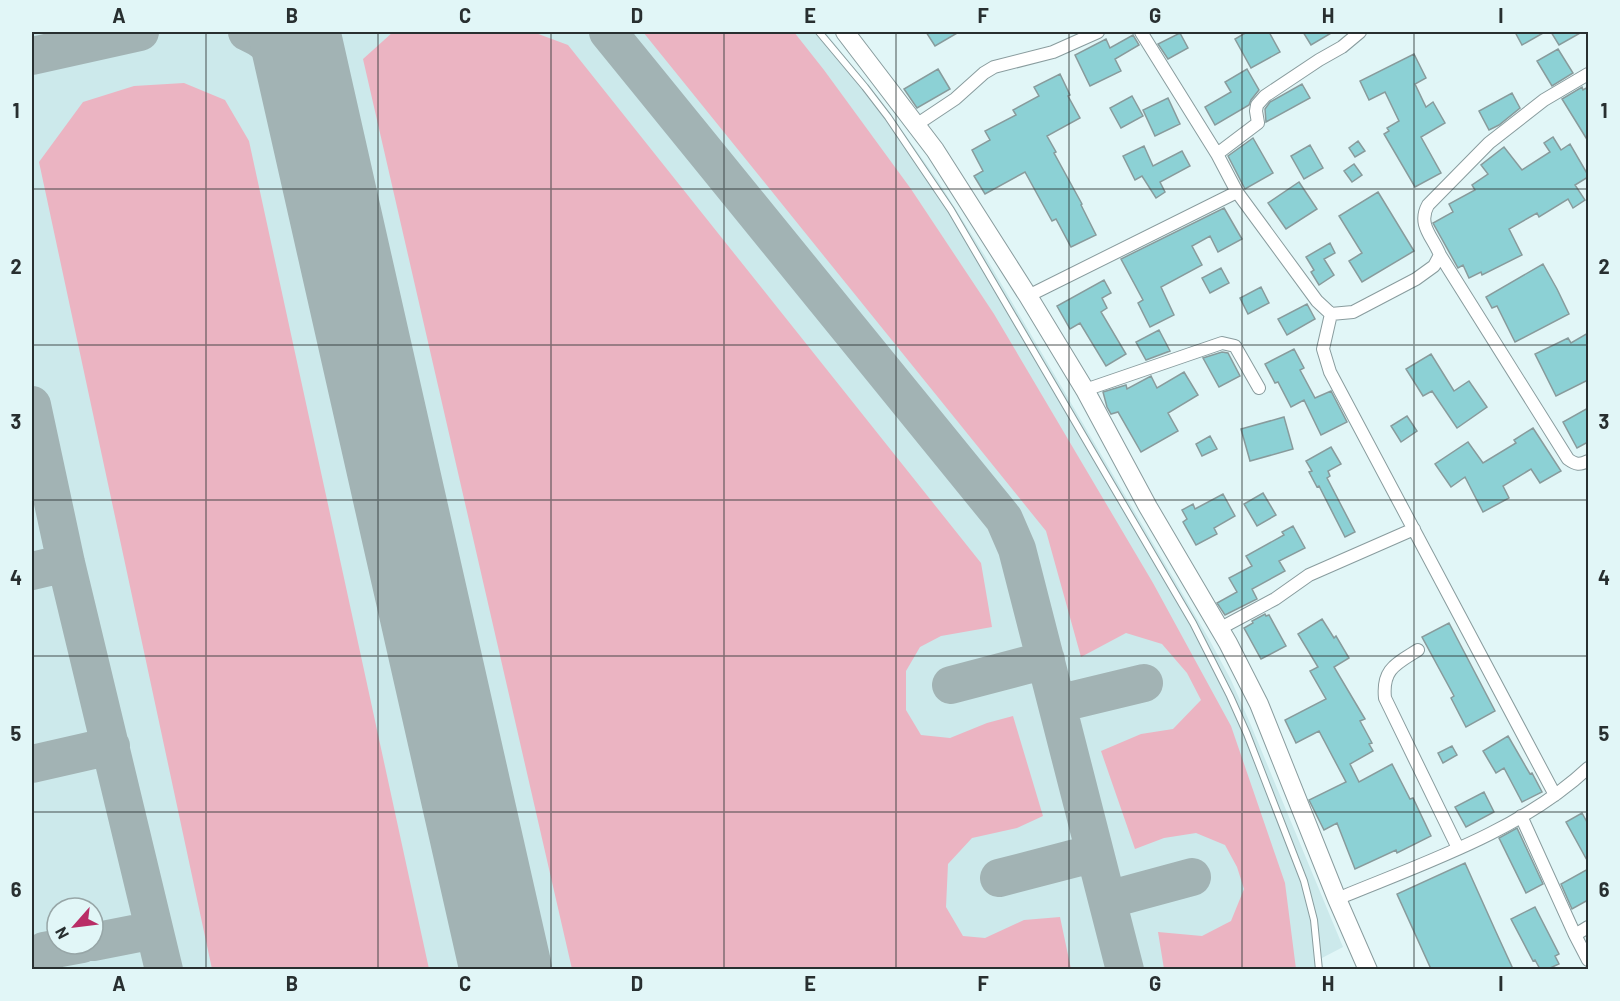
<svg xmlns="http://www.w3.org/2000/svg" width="1620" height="1001" font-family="Barlow,sans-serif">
	<rect width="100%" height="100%" fill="#e1f6f7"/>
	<path fill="#cce9eb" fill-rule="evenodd" d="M32,32H825L884,105L938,181L985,256L1209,639L1231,680L1250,723L1343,947L1320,959L1321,970L32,969ZM57,908H93V944H57Z"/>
	<path fill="#ebb4c2" d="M393,32H533L568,45L981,563L992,627L941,636L920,647L906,671V710L921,735L950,738L987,723L1013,716L1043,816L1017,828L972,838L948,864L946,907L963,936L985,938L1024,920L1060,917L1071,969H572L363,59Z
		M643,32H794L824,70L911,189L994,314L1153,583L1231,726L1285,883L1296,969H1164L1158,932L1202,936L1231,921L1244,889L1237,867L1225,845L1196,833L1164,838L1135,849L1101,751L1141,734L1173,729L1201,700L1187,673L1162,644L1126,633L1081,657L1046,531Z
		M184,83L225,100L249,141L429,969H212L39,162L83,102L134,86Z"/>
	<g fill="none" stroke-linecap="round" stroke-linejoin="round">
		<path stroke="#a2b3b4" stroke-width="38" d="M247,32C271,42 289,64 306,82
			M608,32L1004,519L1017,549L1125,970
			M32,56L140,32
			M301,60L309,32
			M32,405L66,563L164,970
			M32,571L66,563
			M951,685L1046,660
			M1057,704L1144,683
			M32,764L111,746
			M999,878L1095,853
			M1107,900L1192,877
			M93,942L154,930
			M44,951L82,944"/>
		<path stroke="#a2b3b4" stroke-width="92" d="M294,32L506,970"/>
	</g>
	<path fill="#8cd1d5" stroke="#889b9c" stroke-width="1.5" d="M926,32H959L935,46Z
		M1247,32H1269L1280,52L1251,68L1235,39Z
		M1303,32H1333L1311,45Z
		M1515,32H1545L1522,45Z
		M1551,32H1582L1559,45Z
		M1180,33L1188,48L1168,59L1158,44Z
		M1133,35L1139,45L1115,59L1121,71L1090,86L1075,55L1106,39L1110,48Z
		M1558,49L1573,73L1552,86L1537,61Z
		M1414,54L1426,78L1415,84L1426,107L1433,102L1445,123L1421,137L1441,173L1415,187L1384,134L1389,131L1387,128L1399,121L1385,92L1369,100L1360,81Z
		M938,69L950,89L917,108L904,89Z
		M1247,69L1259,90L1251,100L1249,105L1215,125L1205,107L1231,92L1225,82Z
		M1060,74L1070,95L1068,96L1080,118L1047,136L1056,152L1054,153L1082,204L1081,205L1096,235L1071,247L1056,219L1052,221L1025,172L985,194L974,176L983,171L972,150L990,140L985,131L1016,115L1013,110L1039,96L1034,87Z
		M1302,84L1310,98L1266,122L1265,109L1270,102Z
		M1582,87L1583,90L1588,87V141L1562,99Z
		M1512,93L1520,108L1499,125L1489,130L1479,111Z
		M1132,96L1143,116L1121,128L1110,108Z
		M1168,98L1180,124L1155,136L1143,110Z
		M1553,137L1561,150L1570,144L1588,175V177L1575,185L1585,200L1573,208L1568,199L1539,217L1537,213L1509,229L1522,255L1482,275L1481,272L1469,278L1463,265L1458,268L1433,223L1453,212L1449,204L1475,190L1472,185L1488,174L1481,165L1504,147L1522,170L1550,152L1544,143Z
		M1253,138L1273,173L1245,189L1228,156Z
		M1358,141L1365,151L1355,157L1349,148Z
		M1310,145L1323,168L1304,179L1291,156Z
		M1144,146L1153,166L1182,151L1190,166L1160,182L1165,192L1156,198L1142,176L1135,180L1123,156Z
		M1354,164L1362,175L1352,182L1344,171Z
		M1299,182L1317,209L1286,229L1268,203Z
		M1378,192L1414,251L1362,282L1349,261L1362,253L1339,216Z
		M1224,208L1242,239L1218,252L1210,236L1192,246L1202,265L1161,287L1174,315L1150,327L1138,303L1143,300L1121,259Z
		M1330,243L1335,253L1324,259L1334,275L1319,285L1311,272L1314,270L1306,257Z
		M1543,264L1557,289L1569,314L1515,342L1497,306L1492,308L1486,297Z
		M1221,268L1229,283L1210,293L1202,278Z
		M1104,280L1111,293L1102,298L1107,308L1101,312L1126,354L1106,366L1080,323L1070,329L1057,306Z
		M1261,287L1269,303L1248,314L1240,298Z
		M1307,304L1315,319L1287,335L1278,319Z
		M1159,330L1170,351L1146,360L1136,342Z
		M1588,333V380L1556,396L1535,354L1568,338L1571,343Z
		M1294,349L1304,368L1300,370L1315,398L1331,391L1347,422L1321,435L1304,400L1291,407L1278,382L1275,383L1265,364Z
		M1222,352L1228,353L1240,376L1219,387L1203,358Z
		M1431,354L1454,391L1469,381L1487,407L1457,428L1432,391L1423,396L1406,369Z
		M1184,372L1198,395L1168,413L1178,431L1141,452L1118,412L1111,414L1107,407L1103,392L1126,385L1127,389L1151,376L1157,388Z
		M1588,408V442L1577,448L1563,422Z
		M1407,416L1417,431L1401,442L1391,426Z
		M1284,417L1293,449L1250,461L1241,429Z
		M1533,428L1561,471L1540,483L1531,469L1503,486L1509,498L1483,512L1465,477L1451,487L1435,464L1468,442L1483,463L1516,443L1514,440Z
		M1210,436L1217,449L1202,456L1196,444Z
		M1331,447L1341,464L1328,471L1330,476L1327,478L1355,532L1345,537L1319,486L1317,487L1309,472L1312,471L1306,461Z
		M1263,493L1276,515L1257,526L1244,504Z
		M1223,494L1235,516L1214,528L1217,534L1196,545L1183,522L1187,519L1182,510L1193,504L1195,509Z
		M1293,526L1305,548L1279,561L1285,571L1252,589L1257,599L1225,615L1217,603L1237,592L1229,578L1252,566L1246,556L1284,535L1282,532Z
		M1265,614L1266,616L1269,615L1286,646L1261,659L1244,628L1253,623L1252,621Z
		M1322,619L1334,638L1336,636L1349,658L1334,667L1365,719L1360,721L1372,743L1369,744L1373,751L1350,764L1359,782L1392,764L1410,799L1413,798L1431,836L1397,853L1396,850L1355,869L1337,823L1324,830L1309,800L1346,782L1319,731L1296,743L1285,720L1326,699L1310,671L1318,667L1298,634Z
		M1449,623L1495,711L1466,727L1451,698L1454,696L1422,637Z
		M1508,736L1530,774L1532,773L1542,792L1522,802L1504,768L1496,773L1483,751Z
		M1452,746L1457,755L1443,763L1438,753Z
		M1484,792L1494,812L1466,827L1455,807Z
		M1582,813L1588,824V862L1566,822Z
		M1517,828L1543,884L1526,893L1499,838Z
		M1465,863L1496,932L1513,969H1431L1397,894Z
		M1588,869V900L1572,909L1561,884Z
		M1535,907L1559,954L1555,956L1559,964L1548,969H1540L1535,960L1533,961L1511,919Z"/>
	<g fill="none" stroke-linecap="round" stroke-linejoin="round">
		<g stroke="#899c9e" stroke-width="8">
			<path id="service" d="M819,32L865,87L888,117L951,210L1193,623L1230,696L1247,734L1304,881L1314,920L1319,970"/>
		</g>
		<g stroke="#899c9e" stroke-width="14">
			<path id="minor" d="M1141,32L1217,154L1237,192L1317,301L1331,314L1353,312L1416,279L1434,266L1440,255C1433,237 1417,225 1428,205L1489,143L1544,100L1588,74
				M916,125L955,99L984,73L994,67L1053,52L1098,32
				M1217,154L1258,123L1256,111L1257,105L1265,96L1319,60L1342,47L1360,32
				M1440,255L1568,459C1576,465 1580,465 1588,461
				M1028,296L1237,192
				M1331,314L1323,349L1330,372L1555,795
				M1085,390L1222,343L1235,346L1259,388
				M1219,629L1275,599L1309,575L1414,529
				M1418,650C1396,664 1382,669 1385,698L1458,848
				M1521,816L1575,935L1588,927
				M1337,899C1421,864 1521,831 1588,768
				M1575,935L1588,960"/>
		</g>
		<g stroke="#899c9e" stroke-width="20">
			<path id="secondary" d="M845,32L935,150L1028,296L1085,390L1148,507L1228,643L1259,704L1337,899L1368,970"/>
		</g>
		<use href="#service" stroke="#fff" stroke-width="6"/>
		<use href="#minor" stroke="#fff" stroke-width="12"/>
		<use href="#secondary" stroke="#fff" stroke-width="18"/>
	</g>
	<path fill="none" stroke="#282f30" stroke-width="1.5" stroke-opacity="0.55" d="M206,32V970M378,32V970M551,32V970M724,32V970M896,32V970M1069,32V970M1242,32V970M1414,32V970M32,189H1588M32,345H1588M32,500H1588M32,656H1588M32,812H1588"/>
	<rect width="1620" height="1001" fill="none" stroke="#e1f6f7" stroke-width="66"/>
	<g transform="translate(75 926) rotate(242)"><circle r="28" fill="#e1f6f7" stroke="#97a6a7" stroke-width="1.5"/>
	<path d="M0-4.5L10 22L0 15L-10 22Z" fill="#b92d66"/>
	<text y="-9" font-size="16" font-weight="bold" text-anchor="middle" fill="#282f30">N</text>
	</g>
	<rect x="33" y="33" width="1554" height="935" fill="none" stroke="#282f30" stroke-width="2"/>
	<g font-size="20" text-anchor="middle" font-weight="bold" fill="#282f30">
		<text x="119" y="23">A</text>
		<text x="292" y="23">B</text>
		<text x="465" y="23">C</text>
		<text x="637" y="23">D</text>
		<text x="810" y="23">E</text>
		<text x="983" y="23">F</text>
		<text x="1155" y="23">G</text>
		<text x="1328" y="23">H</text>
		<text x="1501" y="23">I</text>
		<text x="16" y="118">1</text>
		<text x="1604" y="118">1</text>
		<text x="16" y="274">2</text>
		<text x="1604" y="274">2</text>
		<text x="16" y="429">3</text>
		<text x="1604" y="429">3</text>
		<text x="16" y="585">4</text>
		<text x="1604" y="585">4</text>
		<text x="16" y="741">5</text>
		<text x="1604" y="741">5</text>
		<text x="16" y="897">6</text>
		<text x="1604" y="897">6</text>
		<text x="119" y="991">A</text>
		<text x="292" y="991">B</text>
		<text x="465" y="991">C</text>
		<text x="637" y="991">D</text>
		<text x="810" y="991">E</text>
		<text x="983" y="991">F</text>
		<text x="1155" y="991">G</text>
		<text x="1328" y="991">H</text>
		<text x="1501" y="991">I</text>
	</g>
</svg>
